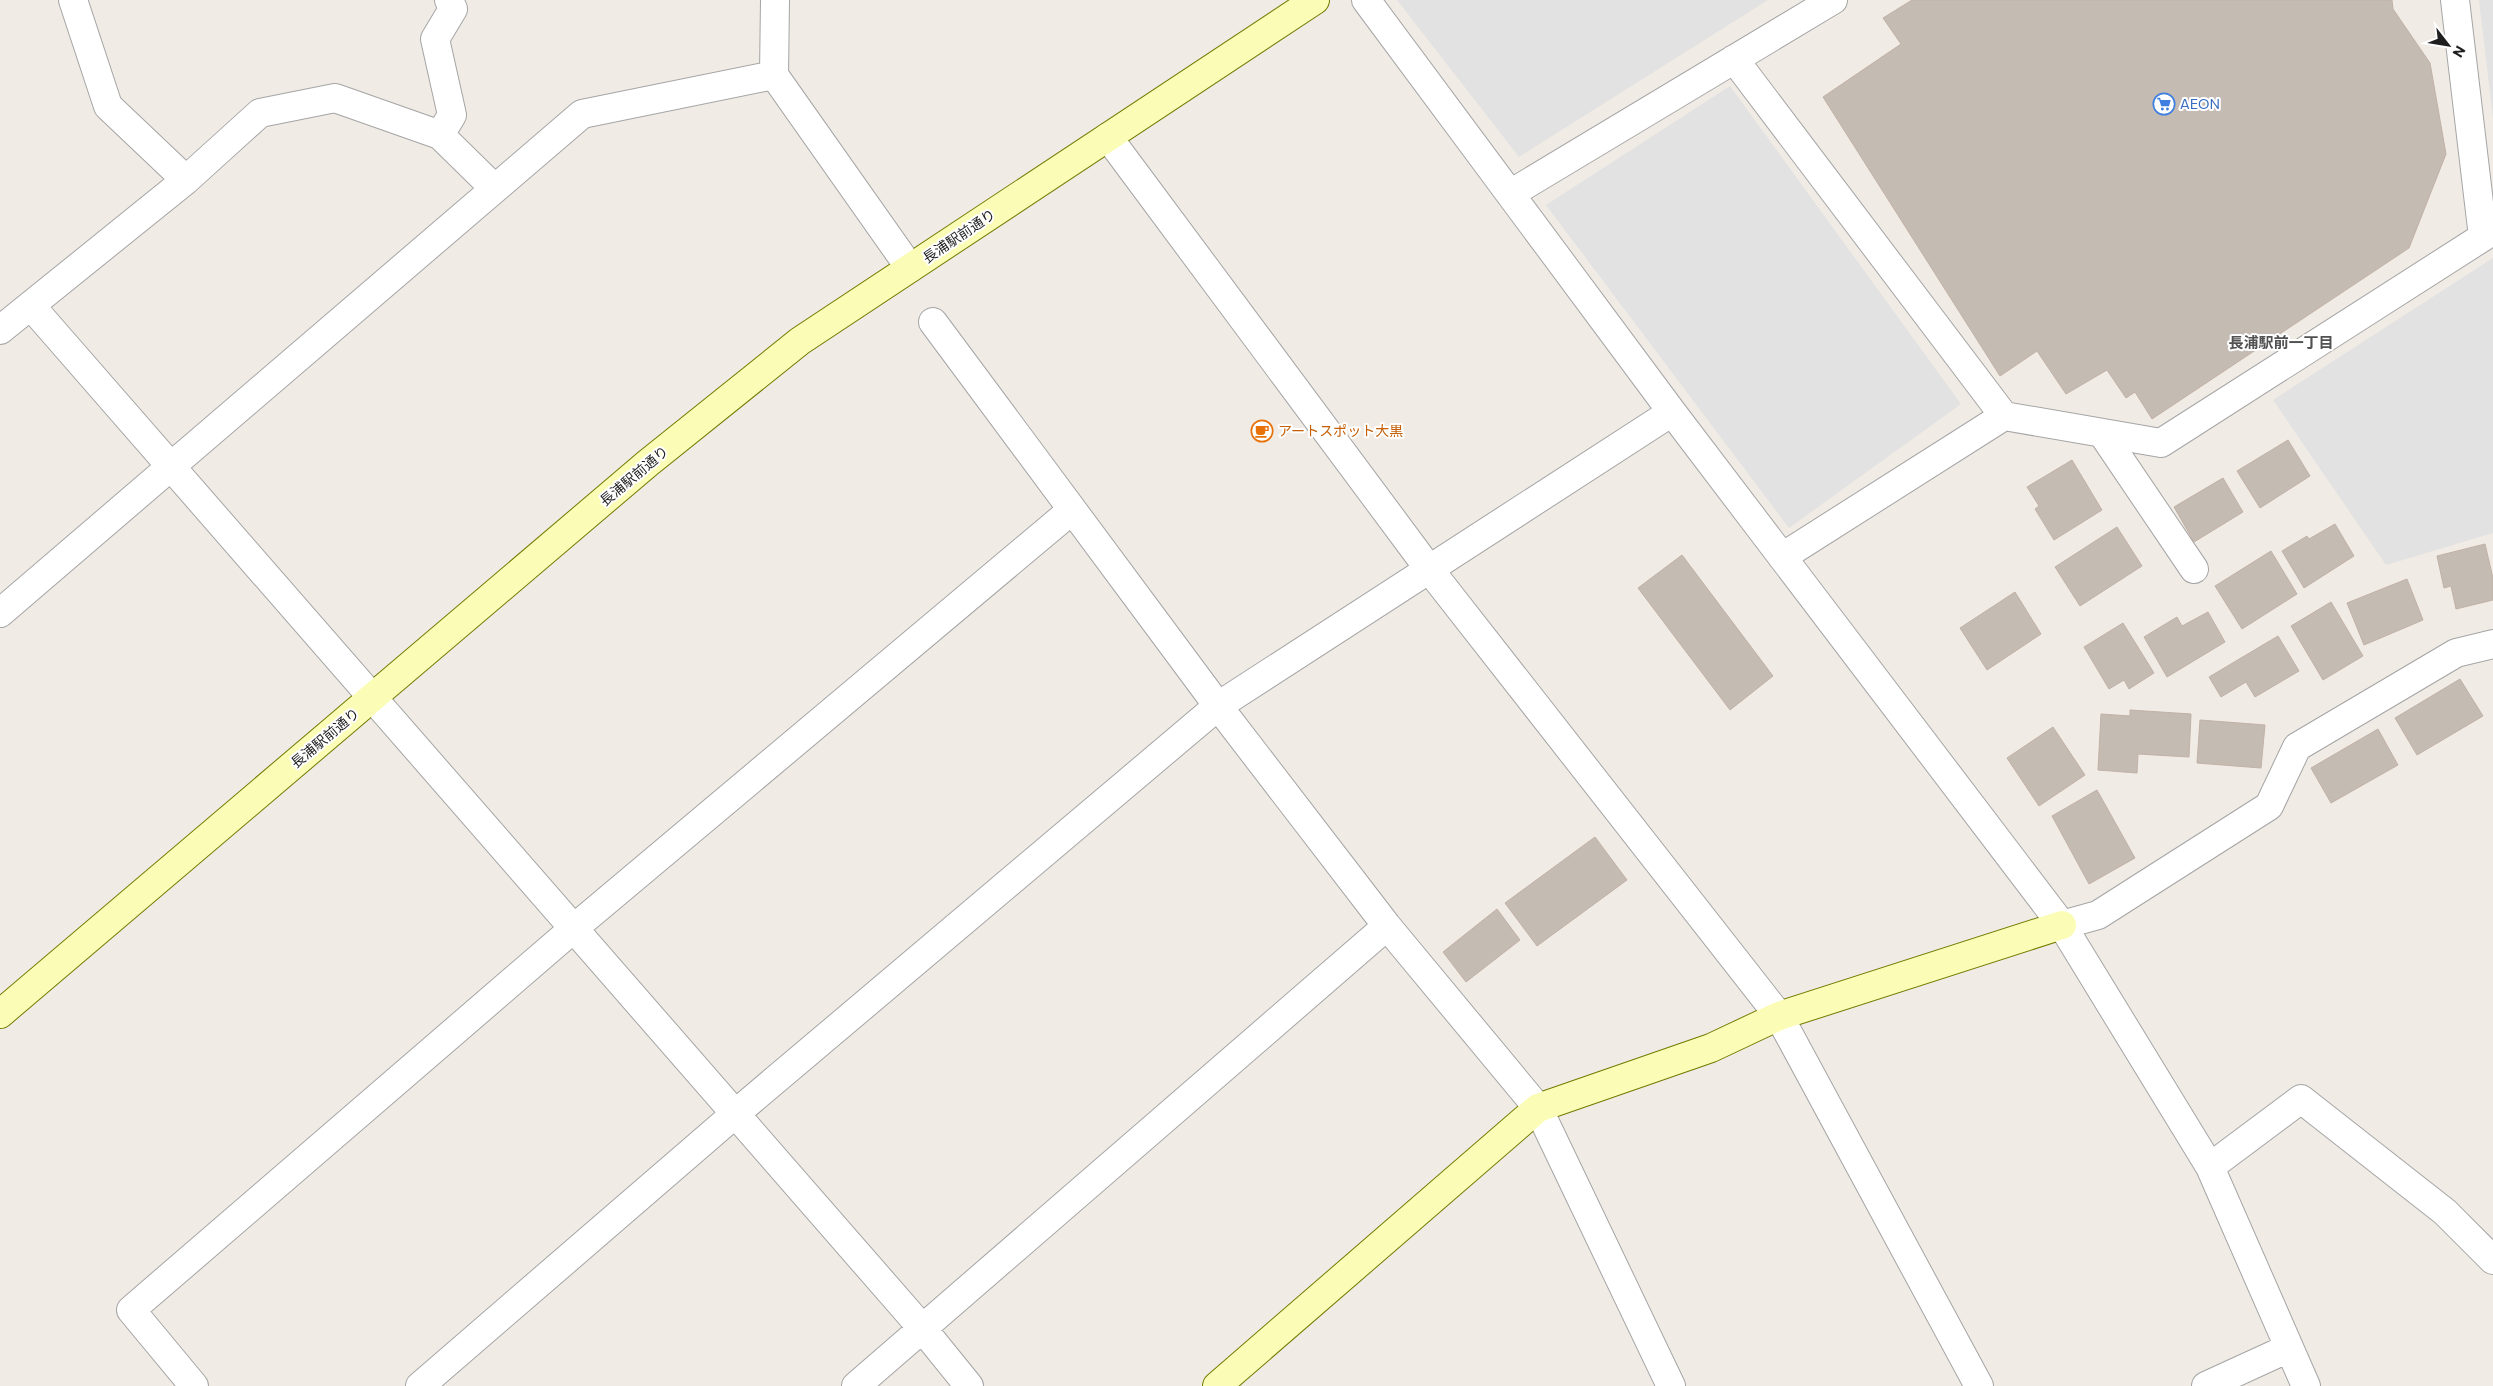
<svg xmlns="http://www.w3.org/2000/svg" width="2493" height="1386" font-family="Commissioner,'Noto Sans JP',sans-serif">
	<rect width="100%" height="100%" fill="#f0ebe4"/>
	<path fill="#e2e2e2" d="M1397,0H1768L1519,157Z
		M2479,0H2493V118Z
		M1730,86L1961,404L1789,528L1546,205Z
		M2493,258V533L2386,565L2273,400Z"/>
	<path fill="#c4bbb3" stroke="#c2b1a6" d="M1912,0H2392L2393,9L2430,63L2446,154L2409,248L2152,419L2135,392L2126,398L2107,370L2066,394L2037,351L2000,376L1823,97L1901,44L1883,18Z
		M2288,440L2310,476L2260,508L2237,471Z
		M2072,460L2102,510L2054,540L2035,509L2039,506L2027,487Z
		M2223,478L2243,512L2194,542L2174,507Z
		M2335,524L2354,556L2304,588L2282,551L2307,536L2309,539Z
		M2117,527L2142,566L2080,606L2055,567Z
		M2485,544L2493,578V600L2456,609L2451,586L2444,588L2437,556Z
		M2271,551L2297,594L2242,629L2215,586Z
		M1682,555L1773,676L1730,710L1638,588Z
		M2407,579L2423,620L2364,645L2347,603Z
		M2015,592L2041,634L1987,670L1960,628Z
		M2331,602L2363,656L2323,680L2291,626Z
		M2208,612L2225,642L2167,677L2144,637L2177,617L2182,626Z
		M2123,623L2154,673L2129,689L2124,680L2109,689L2084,647Z
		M2278,636L2299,671L2255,697L2246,682L2221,697L2209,677Z
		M2460,679L2483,716L2417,755L2395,718Z
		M2130,710L2191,714L2189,757L2138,754L2137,773L2098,770L2101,714L2130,716Z
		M2200,720L2265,725L2261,768L2197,763Z
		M2053,727L2085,775L2039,806L2007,758Z
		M2378,729L2398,765L2331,803L2311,768Z
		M2097,790L2135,858L2089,884L2052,816Z
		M1595,837L1627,880L1537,946L1505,903Z
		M1497,909L1520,940L1466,982L1443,952Z"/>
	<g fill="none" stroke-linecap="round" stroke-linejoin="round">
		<g stroke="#a5a5a5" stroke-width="30">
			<path id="street" d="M73,0L108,106L186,180
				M449,0L453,9L435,39L452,115L440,135L494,188
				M1366,0L1672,412L2062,925L2210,1167L2306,1386
				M1734,59L2004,416L2161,443L2483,237L2455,0
				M774,75L775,0
				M1108,137L1429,569L1779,1016L1979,1386
				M1510,194L1833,0
				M31,306L922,1328L969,1386
				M933,322L1218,706L1387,926L1538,1108L1671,1386
				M0,330L186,180L260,113L335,98L440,135
				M2102,433L2194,569
				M1782,557L2004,416
				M0,613L582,114L774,75L910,268
				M2062,925L2098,915L2269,806L2297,747L2456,653L2493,644
				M2210,1167L2301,1099L2445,1212L2493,1260
				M194,1386L131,1310L573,929L1072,510
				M420,1386L735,1114L1218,706L1672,412
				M856,1386L1387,926
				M2206,1386L2289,1348"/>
		</g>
		<g stroke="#717b00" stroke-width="30">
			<path id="secondary" d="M0,1014L648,463L800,341L1315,0
				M1217,1386L1538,1108L1711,1048L1779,1016L2062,925"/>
		</g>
		<use href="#street" stroke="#fff" stroke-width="28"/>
		<use href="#secondary" stroke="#fbfcb5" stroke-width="28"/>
	</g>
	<defs>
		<g id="supermarket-ring" transform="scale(1.125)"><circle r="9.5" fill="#fff" stroke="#3f7fe0" stroke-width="1.5"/><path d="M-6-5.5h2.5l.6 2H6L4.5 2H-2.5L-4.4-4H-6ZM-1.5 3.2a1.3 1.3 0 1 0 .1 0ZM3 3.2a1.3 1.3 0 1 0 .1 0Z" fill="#3f7fe0"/></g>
		<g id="cafe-ring" transform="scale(1.125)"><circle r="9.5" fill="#fff" stroke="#e8710a" stroke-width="1.5"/><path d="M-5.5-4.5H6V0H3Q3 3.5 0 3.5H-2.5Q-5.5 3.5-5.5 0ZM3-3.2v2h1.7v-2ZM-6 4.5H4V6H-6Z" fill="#e8710a"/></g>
	</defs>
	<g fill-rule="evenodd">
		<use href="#supermarket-ring" x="2164" y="104"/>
		<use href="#cafe-ring" x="1262" y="431"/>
	</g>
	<g text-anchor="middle" stroke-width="4" stroke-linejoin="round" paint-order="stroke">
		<g font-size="14" fill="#366cbe" stroke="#fff" text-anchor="start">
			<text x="2180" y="109">AEON</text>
		</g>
		<g font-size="14" fill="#1e1e1e" stroke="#fff">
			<text transform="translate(959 236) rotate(-34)" y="5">長浦駅前通り</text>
			<text transform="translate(634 476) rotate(-40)" y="5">長浦駅前通り</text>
			<text transform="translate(325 738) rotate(-40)" y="5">長浦駅前通り</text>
		</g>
		<g font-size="14" fill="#c56008" stroke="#fff" text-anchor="start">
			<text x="1278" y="436">アートスポット大黒</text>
		</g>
		<g font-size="15" font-weight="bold" fill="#515151" stroke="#fff">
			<text x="2281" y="348">長浦駅前一丁目</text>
		</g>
	</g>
	<g transform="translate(2448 45) rotate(121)" stroke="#ffffff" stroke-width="4" paint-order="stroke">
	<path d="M0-4L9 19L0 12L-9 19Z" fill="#1e1e1e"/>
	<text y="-8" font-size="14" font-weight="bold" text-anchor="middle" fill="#1e1e1e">N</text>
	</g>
</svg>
